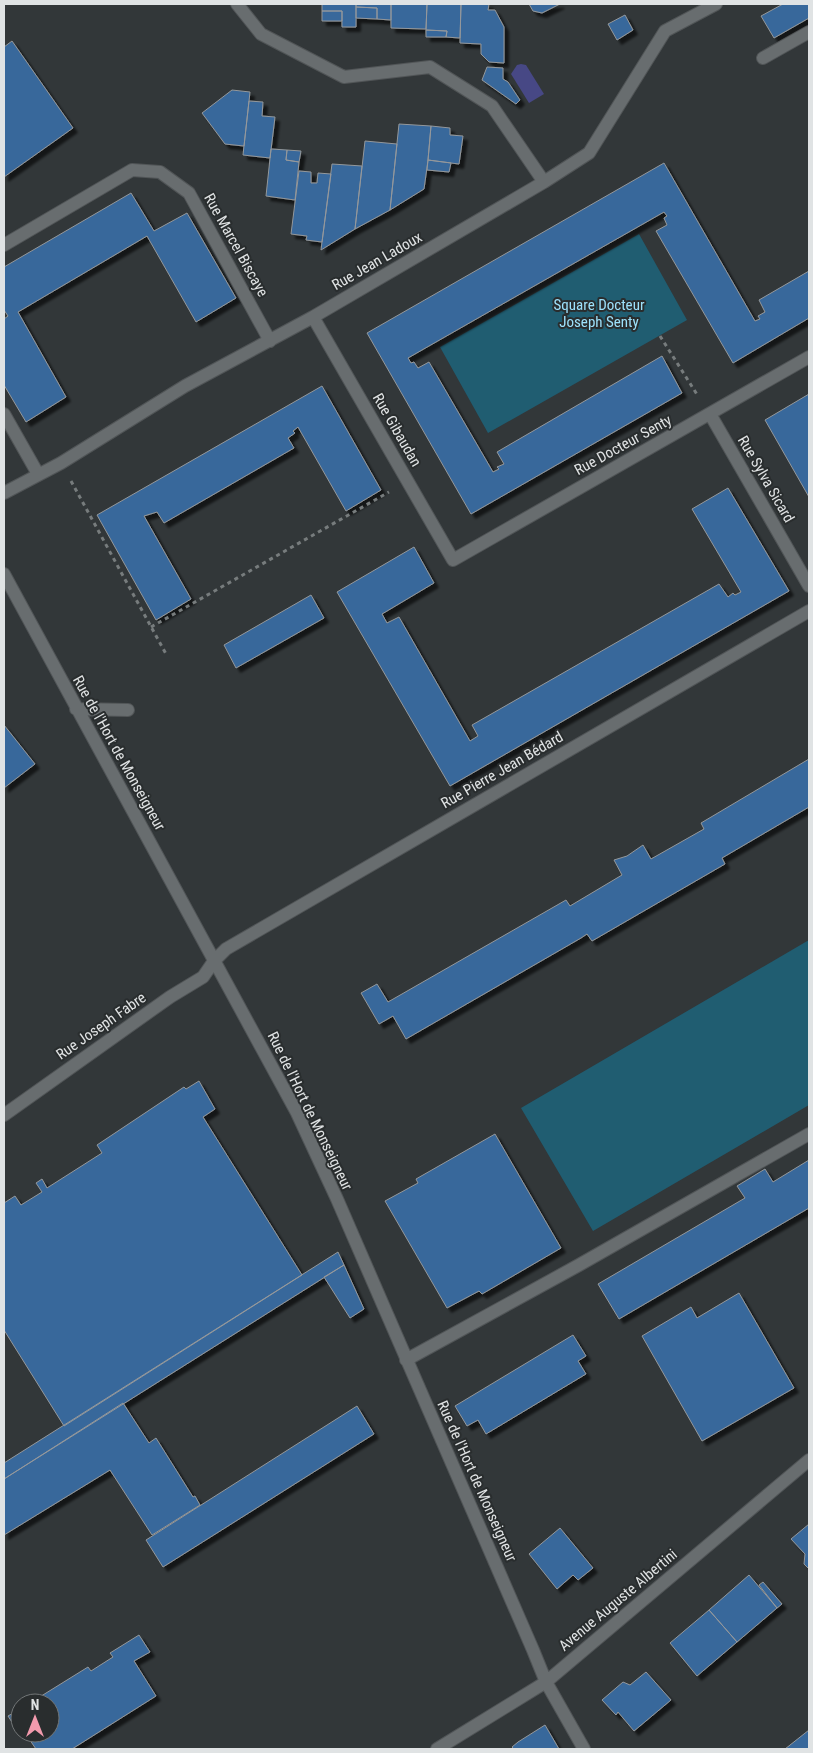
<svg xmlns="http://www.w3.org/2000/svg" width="813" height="1753" font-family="'Roboto Condensed',sans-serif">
	<defs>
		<filter id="shadow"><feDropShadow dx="4.5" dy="4.5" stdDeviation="1" flood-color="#0009"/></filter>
	</defs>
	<rect width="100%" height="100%" fill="#323739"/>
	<path fill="#205d71" d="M639,234L687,320L488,433L440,347Z
		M809,940V1105L593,1231L521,1108Z"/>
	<path fill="#474885" d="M521,64L526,65L544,94L529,103L511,74L517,65Z"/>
	<path fill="#37679b" stroke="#94989b" filter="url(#shadow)" d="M322,4H356V27H342V11H322Z
		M356,4H391V20L377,19V8L356,7Z
		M391,4H427L426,29L391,28Z
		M427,4H461L460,38L446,37L447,31L426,30Z
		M461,4H489L488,10H495L504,27V63L489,62L481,54V44L460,43Z
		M529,4H560L542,13L533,11Z
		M783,4H809V18L774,38L761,16Z
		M356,7L377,8V19L356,18Z
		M322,11H342V21H322Z
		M625,15L633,30L617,40L608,24Z
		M426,30L447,31L446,37H426Z
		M12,41L73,128L4,177V47Z
		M487,67L503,68V79L508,82L520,100L516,104L482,80Z
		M232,90L250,92L244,146L225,144L202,113Z
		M249,101L263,102L262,116L275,117L270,158L243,155Z
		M399,124L431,126L428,160L424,189L390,210Z
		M431,126L450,128V135L463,136L459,164L428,160Z
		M365,141L397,144L390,210L355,229Z
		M271,149L287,150L286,160L299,162L295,200L266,196Z
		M287,150L301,151L299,162L286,160Z
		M428,160L451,163L449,172L427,170Z
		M664,163L755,321L760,319L758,316L765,312L759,300L809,271V318L733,363L656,231L667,225L664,218L667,216L664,212L436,342L408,358L411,363L414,362L418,368L429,362L493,472L499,469L497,467L504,464L497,452L662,356L682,393L471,514L367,333Z
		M332,164L362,166L355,229L321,250Z
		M299,171L311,172V183H317L318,173L331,174L322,242L306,240L307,236L291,234Z
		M131,193L154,231L187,213L236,298L196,322L147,236L18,312L66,397L26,422L4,385V319L8,316L4,310V267Z
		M322,386L381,490L346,511L298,427L293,431L295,433L288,438L294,448L164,523L157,512L144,516L191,599L156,620L97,515Z
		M809,394V497L765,420Z
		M728,488L789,591L450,786L337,592L414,547L434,583L382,614L387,623L399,617L470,741L478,736L472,725L719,584L728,597L733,593L735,595L741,592L692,509Z
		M311,595L324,618L236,668L224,645Z
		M4,725L35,764L4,788Z
		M809,759V807L722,858L725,864L592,941L587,934L581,938L406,1039L393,1016L379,1024L361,993L377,984L388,1002L566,900L570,906L622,875L614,860L627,856L643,845L651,859L704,829L701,823Z
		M199,1081L215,1109L203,1117L302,1275L64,1426L4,1330V1203L15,1196L21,1205L42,1192L36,1183L42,1179L47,1188L102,1153L97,1145L184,1087L186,1089Z
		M495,1134L561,1248L482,1294L479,1291L447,1308L385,1201L418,1183L416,1179Z
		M809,1160V1208L619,1319L598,1284L745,1198L737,1186L765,1169L773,1182Z
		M338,1252L344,1265L4,1479V1463Z
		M344,1265L364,1309L350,1318L324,1277Z
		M739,1293L794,1388L702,1441L642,1336L691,1307L697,1318Z
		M573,1335L586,1356L578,1361L586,1374L486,1434L478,1420L467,1426L455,1406Z
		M123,1403L149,1443L156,1438L193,1497L195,1496L200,1505L152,1535L110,1470L4,1535V1479Z
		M357,1406L374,1434L163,1567L146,1540Z
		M809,1524V1569L804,1564L805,1554L791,1539Z
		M560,1528L593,1568L578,1580L573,1575L557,1589L529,1554Z
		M749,1575L777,1608L737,1642L709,1610Z
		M763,1582L782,1604L777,1608L759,1585Z
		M709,1610L737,1642L697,1676L670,1643Z
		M139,1635L150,1652L134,1661L156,1696L72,1749H36L25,1733H50V1703H30L88,1667L91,1671L113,1657L110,1653Z
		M646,1672L671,1700L634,1731L618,1712L616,1715L602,1700L623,1682L630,1685Z
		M20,1709V1732L19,1733L8,1716Z
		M545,1725L559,1749H514L512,1747L518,1742Z
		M809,1730V1749H785Z"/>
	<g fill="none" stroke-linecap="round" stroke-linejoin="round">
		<g stroke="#515557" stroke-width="14">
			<path id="minor" d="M237,4L261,34L344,77L430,67L492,106L544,182
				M763,58L809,32
				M4,245L132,170L160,172L189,193L270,341
				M313,317L453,560L809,357
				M4,414L38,474
				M710,414L809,586
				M4,493L61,463L185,386L313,317L544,182L589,153L665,31L716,4
				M4,574L297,1113L337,1199L533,1650L546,1682L584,1749
				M76,709L128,710
				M4,1115L170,997L203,977L214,961L226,949L809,611
				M406,1360L579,1265L809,1134
				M437,1749L546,1682L809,1460"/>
		</g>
		<path stroke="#777c7d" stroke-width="3" stroke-dasharray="4 4" stroke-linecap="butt" d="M660,336L698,396
			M71,481L166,654
			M151,627L389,492"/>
		<use href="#minor" stroke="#686d6f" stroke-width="12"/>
	</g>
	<g text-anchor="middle" stroke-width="4" stroke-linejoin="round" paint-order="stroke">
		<g font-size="15" fill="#e0e3e4" stroke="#292d2e">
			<text transform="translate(236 245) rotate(61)" y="5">Rue Marcel Biscaye</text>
			<text transform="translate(377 261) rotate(-30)" y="5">Rue Jean Ladoux</text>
			<text transform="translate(397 430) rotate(60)" y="5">Rue Gibaudan</text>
			<text transform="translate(623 445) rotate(-29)" y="5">Rue Docteur Senty</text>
			<text transform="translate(766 479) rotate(60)" y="5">Rue Sylva Sicard</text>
			<text transform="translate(119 753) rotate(61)" y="5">Rue de l'Hort de Monseigneur</text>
			<text transform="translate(502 770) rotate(-30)" y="5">Rue Pierre Jean Bédard</text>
			<text transform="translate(101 1026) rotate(-35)" y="5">Rue Joseph Fabre</text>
			<text transform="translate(310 1111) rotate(64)" y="5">Rue de l'Hort de Monseigneur</text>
			<text transform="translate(477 1481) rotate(66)" y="5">Rue de l'Hort de Monseigneur</text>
			<text transform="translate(618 1600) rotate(-40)" y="5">Avenue Auguste Albertini</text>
		</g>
		<g font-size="15" fill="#9de1fb" stroke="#292d2e">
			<text x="599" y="310">Square Docteur<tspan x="599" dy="17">Joseph Senty</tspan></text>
		</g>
	</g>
	<rect width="813" height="1753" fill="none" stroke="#e0e3e4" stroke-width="10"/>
	<g transform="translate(35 1718)"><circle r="24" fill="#292d2e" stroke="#727677"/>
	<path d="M0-4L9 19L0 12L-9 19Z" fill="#f29aad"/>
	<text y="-8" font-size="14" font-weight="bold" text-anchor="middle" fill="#e0e3e4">N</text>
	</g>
</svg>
